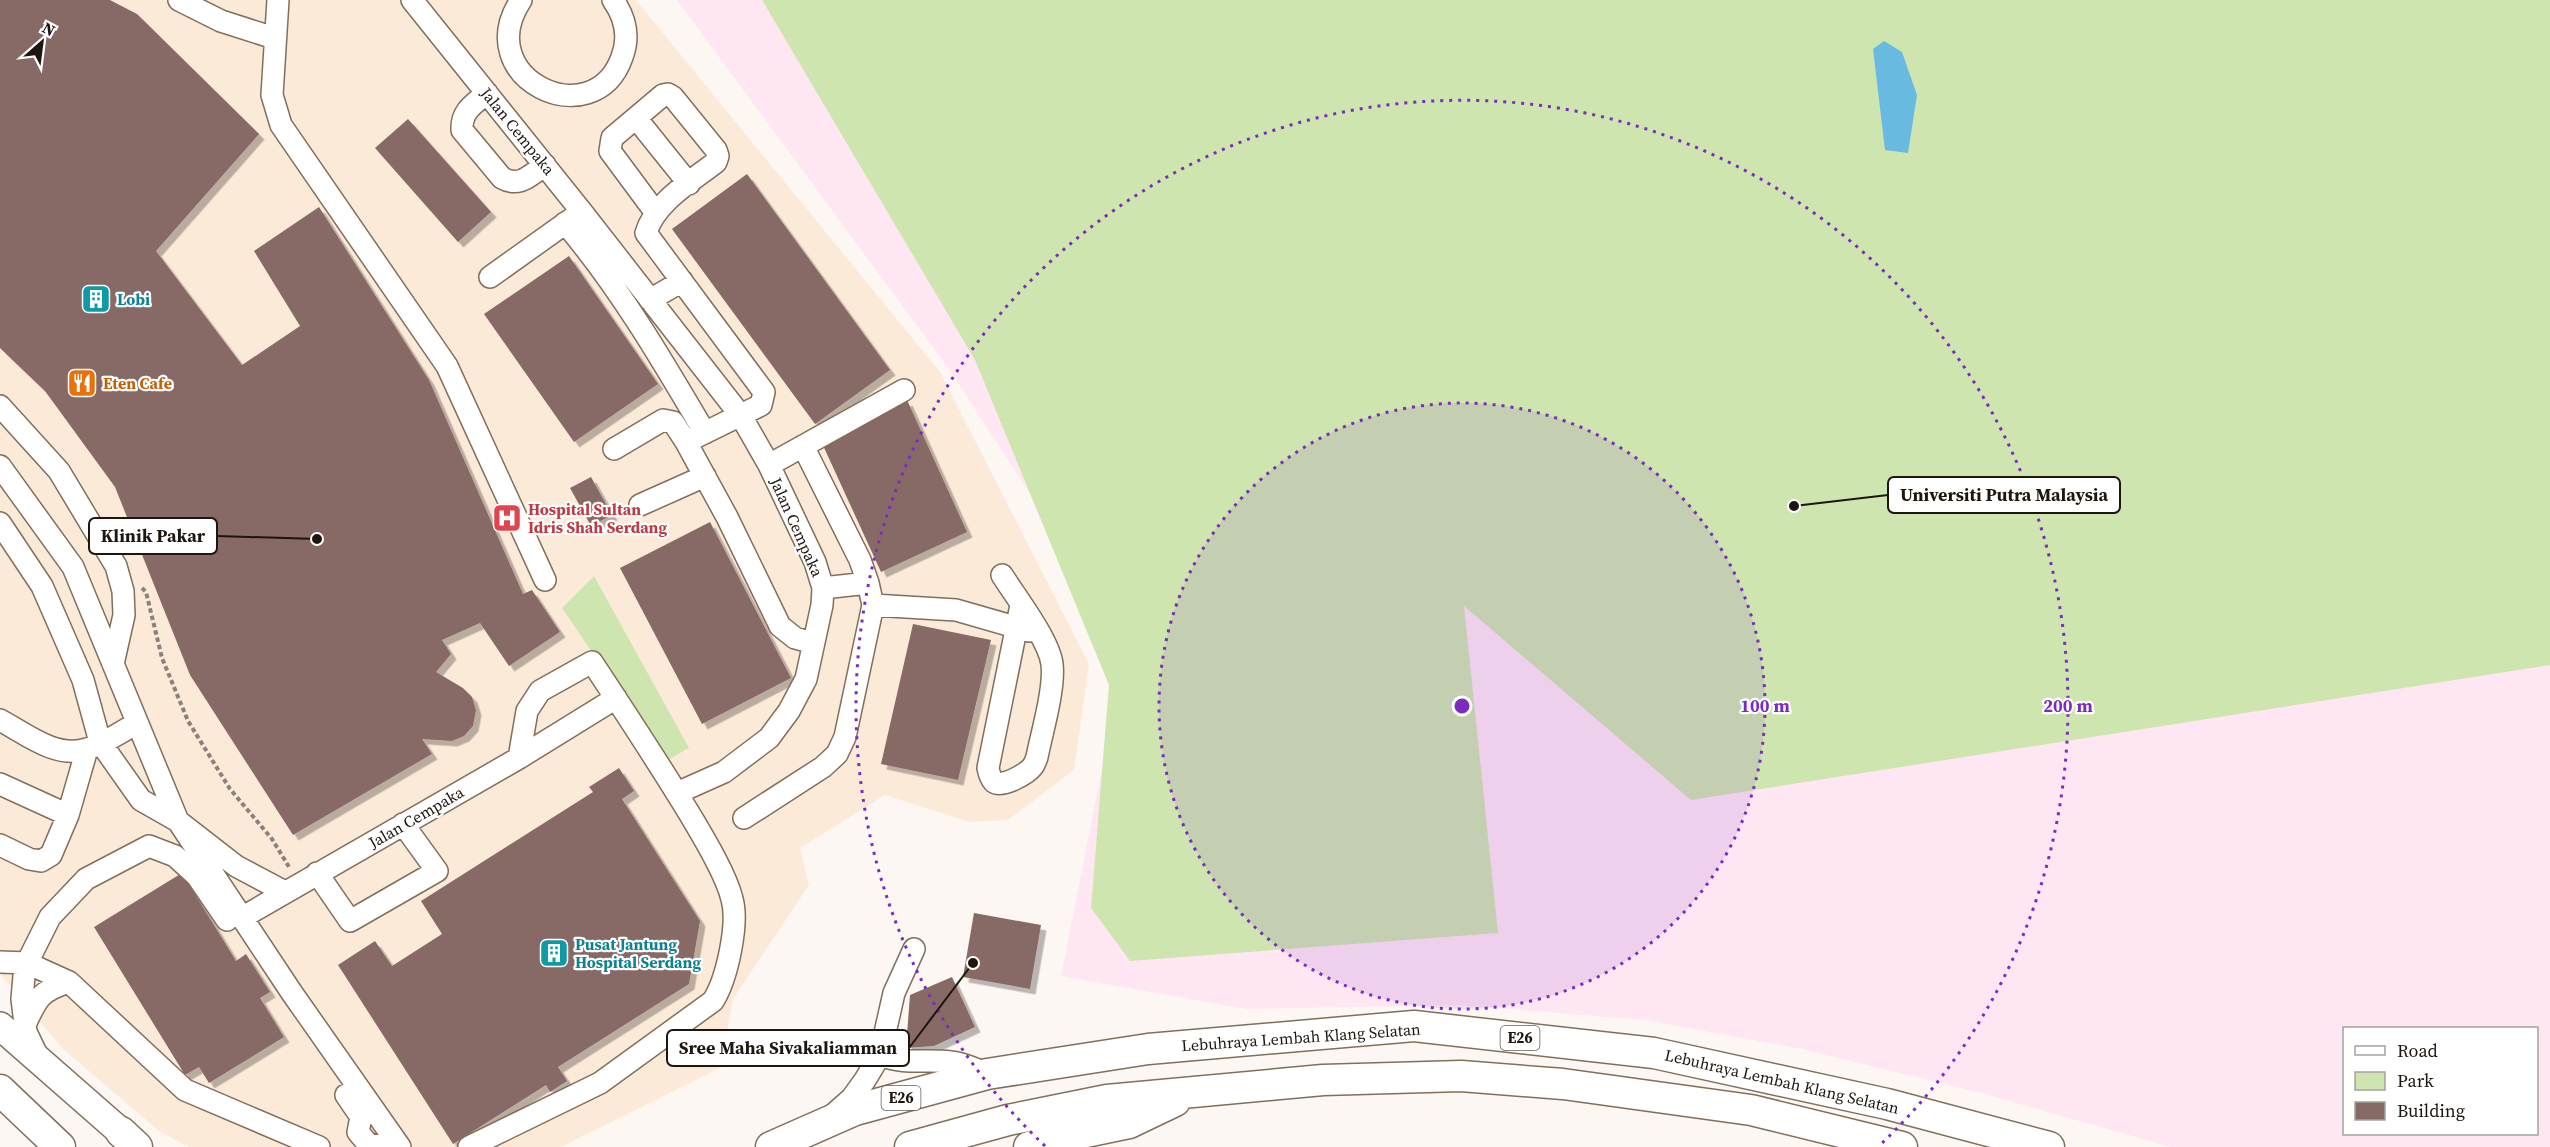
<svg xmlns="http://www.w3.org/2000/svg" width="2550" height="1147" font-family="'Source Serif 4',serif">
	<defs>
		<filter id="shadow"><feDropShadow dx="5.5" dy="5.5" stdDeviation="0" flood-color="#0004"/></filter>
	</defs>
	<rect width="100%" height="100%" fill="#fcf7f3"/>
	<path fill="#fcead9" d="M0,0H636L940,372L1089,664L1074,770L1008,820L969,822L885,795L800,848L809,885L733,999L720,1068L561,1147H189L159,1131L62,1048L0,974Z"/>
	<path fill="#fee7f3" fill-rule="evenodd" d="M677,0H2550V1147H2171L1981,1093L1802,1049L1645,1020L1459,1005L1246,1009L1061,976L1127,643L949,369ZM2344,1028H2536V1134H2344Z"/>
	<path fill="#cfe5af" d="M762,0H2550V665L1691,800L1464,606L1498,933L1130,961L1091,908L1109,685L975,360Z
		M594,576L689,748L666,761L562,608Z"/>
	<path fill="#68bae0" d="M1884,41L1902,52L1917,95L1908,153L1885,150L1873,49Z"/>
	<path fill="#876966" filter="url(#shadow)" d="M0,0H110L137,14L259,134L156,251L242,365L300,326L254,251L319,207L429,380L523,594L532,590L560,632L509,666L480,623L442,640L451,654L436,672L463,688L472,697L476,710L473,726L464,736L452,741L422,739L432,754L293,835L190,675L115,487L45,391L0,348Z
		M408,119L491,212L458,242L375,148Z
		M747,174L890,370L815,424L672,229Z
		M569,256L658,384L574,442L484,314Z
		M907,400L967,532L881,572L821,441Z
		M591,477L612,515L591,526L570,488Z
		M710,522L791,678L702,724L620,568Z
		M913,624L991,640L958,780L881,764Z
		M619,768L634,791L622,799L700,921L689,984L558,1067L567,1081L550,1092L546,1085L453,1144L338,965L375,941L392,966L442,934L421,901L593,792L589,787Z
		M182,873L236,961L246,954L270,992L260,998L284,1037L209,1083L199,1067L185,1075L94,927Z
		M974,913L1041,925L1030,989L963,977Z
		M952,977L975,1027L934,1046L906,1048L910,995Z"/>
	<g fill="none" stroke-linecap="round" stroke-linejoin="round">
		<g stroke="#826e59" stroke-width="24">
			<path id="minor" d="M179,0L221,21L274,38
				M278,0L272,95L281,125L447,366L545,580
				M412,0L582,212L741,416L769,465L815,562L823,588L822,605L806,679L789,711L769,738L724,772L677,793
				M521,0C469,79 594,137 622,57C630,36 625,17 613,0
				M487,93C474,104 461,111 462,130L502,178C520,188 530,175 545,165
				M636,118L689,184
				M656,213L610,151L612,138L663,95L668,94L673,97L716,150L718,156L716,162C692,181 655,202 646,233L764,392L761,405L686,442L727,517L780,626L795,638L813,643
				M565,223C620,288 662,360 705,433
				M490,277L577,215
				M650,300L682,281
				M0,406L59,471L116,566L123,591L124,615L113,664
				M803,446L860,560L868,583
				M614,449L663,420L673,422L686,442
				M769,465L904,390
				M0,466L73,567L178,821L292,993L400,1147
				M640,505L705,476
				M0,523L42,586L83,680L100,742L141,800L178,821L236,866L285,892
				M1002,575C1016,597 1049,640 1052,664C1055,688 1042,732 1037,757C1036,760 1035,763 1033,766C1027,774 1002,788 994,782C990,778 989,773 988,768L1021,605
				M873,605L956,610L1029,631
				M0,720C26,734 56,759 87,749C104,744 121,732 137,723
				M0,784L68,815
				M744,818L823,767L837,754L845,737L873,605L868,583L823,588
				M0,845L29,859L41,861L51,855L68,815L87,749
				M317,873L350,921L437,871L403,824
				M243,917L519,758L616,698
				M0,962L27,963L69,982L185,1090L319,1147
				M25,1025C37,998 40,991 69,982
				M880,1055C906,1065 924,1059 951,1062C964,1063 975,1069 987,1074
				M38,1057L26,1032L22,999L24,976L27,963L50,917L86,879L149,846L175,856L197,876L227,920
				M346,1095L361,1117L358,1132L368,1144L384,1146L391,1135
				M835,1113L852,1098L865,1080L880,1055L894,993L914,949
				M469,1147L600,1083L713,1001C727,979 739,924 732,899C726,874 702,835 689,813C658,762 625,712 592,662L540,691L527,711L519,758"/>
		</g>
		<g stroke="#826e59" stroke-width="30">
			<path id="major" d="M0,1026L121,1132"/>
		</g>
		<g stroke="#826e59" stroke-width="33">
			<path id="highway" d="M0,1090L60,1147
				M121,1132L137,1147
				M771,1147L855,1110L987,1074L1148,1049L1414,1026L1654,1053L1887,1104L2049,1147
				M910,1147L1008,1120L1107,1100L1323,1080L1461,1076L1563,1084L1751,1110L1902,1147
				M1029,1147L1062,1137L1129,1123L1175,1101"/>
		</g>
		<path stroke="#89827c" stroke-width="4" stroke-dasharray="4.5 3" stroke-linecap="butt" d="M142,588L146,592L162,658L188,721L230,789L272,839L289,867"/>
		<use href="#minor" stroke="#fff" stroke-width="21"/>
		<use href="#major" stroke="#fff" stroke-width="27"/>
		<use href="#highway" stroke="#fff" stroke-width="30"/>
	</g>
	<circle cx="1462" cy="706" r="303" fill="#7b2cbf" fill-opacity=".12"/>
	<g fill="none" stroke="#7b2cbf" stroke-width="3" stroke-dasharray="3 6">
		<circle cx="1462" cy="706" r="303"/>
		<path d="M1045 1146A606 606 0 1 1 1879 1146"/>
	</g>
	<defs>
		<g id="building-square" transform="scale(1.5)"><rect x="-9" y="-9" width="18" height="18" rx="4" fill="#0f9aa8" stroke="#fff"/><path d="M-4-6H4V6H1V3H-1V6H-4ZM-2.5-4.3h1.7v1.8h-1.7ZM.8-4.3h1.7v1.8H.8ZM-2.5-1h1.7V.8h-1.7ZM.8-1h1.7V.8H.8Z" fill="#fff"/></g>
		<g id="restaurant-square" transform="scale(1.5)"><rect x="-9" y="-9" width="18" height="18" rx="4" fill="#e8710a" stroke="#fff"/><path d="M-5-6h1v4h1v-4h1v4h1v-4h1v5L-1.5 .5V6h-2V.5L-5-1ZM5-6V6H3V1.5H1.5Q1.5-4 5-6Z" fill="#fff"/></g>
		<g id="hospital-square" transform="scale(1.5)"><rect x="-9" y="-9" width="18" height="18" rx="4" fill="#e0444e" stroke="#fff"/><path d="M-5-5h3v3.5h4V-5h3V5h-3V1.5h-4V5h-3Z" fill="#fff"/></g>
	</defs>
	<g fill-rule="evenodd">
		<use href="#building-square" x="96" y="299"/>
		<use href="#restaurant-square" x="82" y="383"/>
		<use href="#hospital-square" x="507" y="518"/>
		<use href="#building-square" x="554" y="953"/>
	</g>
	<g text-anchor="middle" stroke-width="4.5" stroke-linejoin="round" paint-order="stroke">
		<g fill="#fff" stroke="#625c56" stroke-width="1.5">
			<rect x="1500.5" y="1026" width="39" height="24" rx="4.5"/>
			<rect x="881.5" y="1086" width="39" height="24" rx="4.5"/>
		</g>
		<g font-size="15" font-weight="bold" fill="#1e160e">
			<text x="1520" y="1043">E26</text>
			<text x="901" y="1103">E26</text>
		</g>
		<g font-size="16" fill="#1e160e" stroke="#fff">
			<text transform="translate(518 131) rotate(51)" y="6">Jalan Cempaka</text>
			<text transform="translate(797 527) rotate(66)" y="6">Jalan Cempaka</text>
			<text transform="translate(416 817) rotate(-30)" y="6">Jalan Cempaka</text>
			<text transform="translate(1301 1037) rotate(-4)" y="6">Lebuhraya Lembah Klang Selatan</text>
			<text transform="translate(1782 1081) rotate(13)" y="6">Lebuhraya Lembah Klang Selatan</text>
		</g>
		<g font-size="16" font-weight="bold" fill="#0d838f" stroke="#fff" text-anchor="start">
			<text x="117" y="305">Lobi</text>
			<text x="575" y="950">Pusat Jantung<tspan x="575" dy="18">Hospital Serdang</tspan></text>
		</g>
		<g font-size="16" font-weight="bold" fill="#c56008" stroke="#fff" text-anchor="start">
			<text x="103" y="389">Eten Cafe</text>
		</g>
		<g font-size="16" font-weight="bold" fill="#be3a42" stroke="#fff" text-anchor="start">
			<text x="528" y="515">Hospital Sultan<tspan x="528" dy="18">Idris Shah Serdang</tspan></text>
		</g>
	</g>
	<circle cx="1462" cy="706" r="9" fill="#7b2cbf" stroke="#fff" stroke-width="3"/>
	<g font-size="18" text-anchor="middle" font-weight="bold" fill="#7b2cbf" stroke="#fff" stroke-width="4.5" stroke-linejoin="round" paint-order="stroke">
		<text x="1765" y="712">100 m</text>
		<text x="2068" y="712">200 m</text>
	</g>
	<path fill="none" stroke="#1e160e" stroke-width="2" d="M1794 506L1888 495M317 539L217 536M973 963L909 1048"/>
	<g fill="#1e160e" stroke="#fff" stroke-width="2">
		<circle cx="1794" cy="506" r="6"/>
		<circle cx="317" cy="539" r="6"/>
		<circle cx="973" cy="963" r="6"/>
	</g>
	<g fill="#fff" stroke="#1e160e" stroke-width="2">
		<rect x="1888" y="477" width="232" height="36" rx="6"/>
		<rect x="89" y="518" width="128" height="36" rx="6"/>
		<rect x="667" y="1030" width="242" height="36" rx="6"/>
	</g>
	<g font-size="18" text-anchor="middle" font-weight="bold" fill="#1e160e">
		<text x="2004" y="501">Universiti Putra Malaysia</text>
		<text x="153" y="542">Klinik Pakar</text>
		<text x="788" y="1054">Sree Maha Sivakaliamman</text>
	</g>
	<rect x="2343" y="1027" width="195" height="108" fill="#ffffff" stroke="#a5a29f" stroke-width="1.5"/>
	<rect x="2355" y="1046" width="30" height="9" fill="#ffffff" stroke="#a5a29f" stroke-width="1.5"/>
	<text x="2397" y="1057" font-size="18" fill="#1e160e">Road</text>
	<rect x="2355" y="1072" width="30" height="18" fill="#cfe5af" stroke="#a5a29f" stroke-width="1.5"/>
	<text x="2397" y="1087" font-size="18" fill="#1e160e">Park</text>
	<rect x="2355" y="1102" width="30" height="18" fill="#876966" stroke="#a5a29f" stroke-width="1.5"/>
	<text x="2397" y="1117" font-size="18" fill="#1e160e">Building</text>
	<g transform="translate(42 42) rotate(28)" stroke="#ffffff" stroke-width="4.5" paint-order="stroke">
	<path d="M0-4.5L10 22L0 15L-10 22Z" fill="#1e160e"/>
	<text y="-9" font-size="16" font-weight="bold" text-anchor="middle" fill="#1e160e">N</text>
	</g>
</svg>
